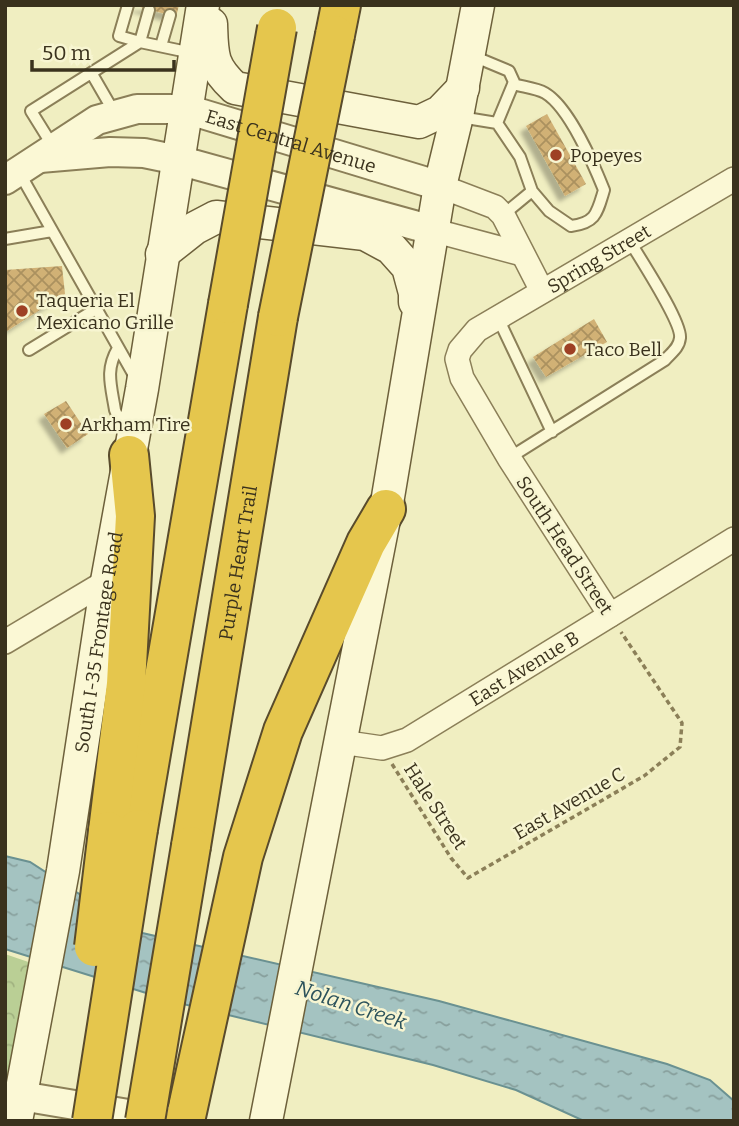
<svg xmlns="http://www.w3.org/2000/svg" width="739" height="1126" font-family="Bitter,serif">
	<defs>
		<pattern id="park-crowns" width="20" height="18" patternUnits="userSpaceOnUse" patternTransform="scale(1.75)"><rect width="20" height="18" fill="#bacf95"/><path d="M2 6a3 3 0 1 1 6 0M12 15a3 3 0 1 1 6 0" fill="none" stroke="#a1b280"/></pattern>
		<pattern id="water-ripples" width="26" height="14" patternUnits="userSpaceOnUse" patternTransform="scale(1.75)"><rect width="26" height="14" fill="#a4c3c1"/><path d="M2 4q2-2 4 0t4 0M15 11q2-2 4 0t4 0" fill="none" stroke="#879f9c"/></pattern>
		<pattern id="building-cross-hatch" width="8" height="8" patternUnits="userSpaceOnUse" patternTransform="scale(1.75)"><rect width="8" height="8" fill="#d1b175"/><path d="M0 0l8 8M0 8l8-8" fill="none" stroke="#ab915f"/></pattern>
		<filter id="shadow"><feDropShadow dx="-6" dy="6" stdDeviation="2" flood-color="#0004"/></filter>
	</defs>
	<rect width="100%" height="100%" fill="#f0eec1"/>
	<path fill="url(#park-crowns)" d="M5,954L46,968L5,1121Z"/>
	<path fill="url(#water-ripples)" stroke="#6a9191" stroke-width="2" d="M5,856L30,862L138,932L439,1001L667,1064L710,1080L734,1101V1121H584L516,1090L433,1065L175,1002L5,949Z"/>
	<path fill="url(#building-cross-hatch)" filter="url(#shadow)" d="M133,5H179L176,17Z
		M547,114L586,184L565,196L526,126Z
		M62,266L65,294L7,331L5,270Z
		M594,319L607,342L546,377L533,357Z
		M66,401L88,434L67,448L44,414Z"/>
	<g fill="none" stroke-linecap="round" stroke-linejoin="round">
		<g stroke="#8b7f58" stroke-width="14">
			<path id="service" d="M128,5L119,36L140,42L149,10
				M161,46L170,15
				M473,56L509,71L514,82L497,123
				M92,74L114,112
				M513,84C523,87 536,88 545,93C569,107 594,165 604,190C597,213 596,223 571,226L549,211L532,191
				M460,117L497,123L520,157L532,191L503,215
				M54,148L31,111L140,42L192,53
				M19,172L135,377
				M5,239L52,231
				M498,318L552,432
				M118,348C105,370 111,385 115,410L117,415L133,422
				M29,350L96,309
				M509,458L665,360C671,353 679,348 680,338C682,322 639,257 629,240"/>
		</g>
		<g stroke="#8b7f58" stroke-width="26">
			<g id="minor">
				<path d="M440,186L495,207L503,215L542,291"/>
				<path d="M432,230L522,254"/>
				<path id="s1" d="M610,615L509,458L462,378L457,359L460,350L477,330L734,179"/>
				<path d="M5,642L107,581"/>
				<path id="s2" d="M341,742L382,748L407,740L734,539"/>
			</g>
		</g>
		<g stroke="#8b7f58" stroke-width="32">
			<g id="tertiary">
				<path d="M40,158L110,152L144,153L178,160L432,230"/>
				<path id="s3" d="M5,180L97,120L137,109H186L440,186"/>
				<path d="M21,1096L170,1121"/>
			</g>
		</g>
		<g stroke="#6d603b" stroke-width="35">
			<g id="secondary">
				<path d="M211,24C212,55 211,66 235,88L419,122L440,112L463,88"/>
				<path d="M162,254L195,228L216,217L365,234L391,248L408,267L415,293V302"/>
				<path id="s4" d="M16,1121L63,871L107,581L142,389L203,5"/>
				<path d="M266,1121L386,509L440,186L457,116L478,5"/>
			</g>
		</g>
		<g stroke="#594b2c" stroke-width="42">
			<g id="motorway">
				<path d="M335,35L341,5"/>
				<path d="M138,829L228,304"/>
				<path d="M108,831L126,684L135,516L129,455"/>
				<path id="s5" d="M191,846L278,317"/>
				<path d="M185,1121L243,857L283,731L366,543L386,509"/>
			</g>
		</g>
		<path stroke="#8b7f58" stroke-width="3.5" stroke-dasharray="5 3.5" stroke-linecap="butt" d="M392,764L451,858L468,878L644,776L680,747L682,723L621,632"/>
		<use href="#service" stroke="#fbf8d5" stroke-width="10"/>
		<use href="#minor" stroke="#fbf8d5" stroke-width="23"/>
		<use href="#tertiary" stroke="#fbf8d5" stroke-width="28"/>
		<use href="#secondary" stroke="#fbf8d5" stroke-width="32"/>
		<use href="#motorway" stroke="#e5c64d" stroke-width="38"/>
		<g stroke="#594b2c" stroke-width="42" stroke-linecap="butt">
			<path id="motorway-bridge" d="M228,304L277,28
				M278,317L335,35
				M94,947L108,831
				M92,1121L138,829
				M145,1121L191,846"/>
		</g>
		<use href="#motorway-bridge" stroke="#e5c64d" stroke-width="38"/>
	</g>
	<g fill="#9e4024" stroke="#f7f5d1" stroke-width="2.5">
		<circle cx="556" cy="155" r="7"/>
		<circle cx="22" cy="311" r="7"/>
		<circle cx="570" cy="349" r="7"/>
		<circle cx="66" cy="424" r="7"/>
	</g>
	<g text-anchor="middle" stroke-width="5" stroke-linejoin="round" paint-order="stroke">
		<g font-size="19" fill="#3a321d" stroke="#f7f5d1">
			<text dy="7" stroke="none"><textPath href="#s3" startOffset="310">East Central Avenue</textPath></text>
			<text dy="7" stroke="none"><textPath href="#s1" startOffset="476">Spring Street</textPath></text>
			<text transform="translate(565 545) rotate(57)" y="7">South Head Street</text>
			<text dy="7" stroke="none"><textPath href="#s5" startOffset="287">Purple Heart Trail</textPath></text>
			<text dy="7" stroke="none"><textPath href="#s4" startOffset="486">South I-35 Frontage Road</textPath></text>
			<text dy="7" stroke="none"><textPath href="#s2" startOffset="205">East Avenue B</textPath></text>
			<text transform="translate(569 803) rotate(-30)" y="7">East Avenue C</text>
			<text transform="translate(436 806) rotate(57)" y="7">Hale Street</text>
		</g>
		<g font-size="19" fill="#3a321d" stroke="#f7f5d1" text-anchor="start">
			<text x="570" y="162">Popeyes</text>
			<text x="36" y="307">Taqueria El<tspan x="36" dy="22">Mexicano Grille</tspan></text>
			<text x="584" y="356">Taco Bell</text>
			<text x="80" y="431">Arkham Tire</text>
		</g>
		<g font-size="21" font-style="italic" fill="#2b525b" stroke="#f7f5d1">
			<text transform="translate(351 1005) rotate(18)" y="7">Nolan Creek</text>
		</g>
	</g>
	<rect width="739" height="1126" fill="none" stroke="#3a321d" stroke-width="14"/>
	<path d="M32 60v10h142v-10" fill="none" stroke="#3a321d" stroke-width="3.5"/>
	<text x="42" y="60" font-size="21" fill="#3a321d" stroke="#f7f5d1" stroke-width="5" paint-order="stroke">50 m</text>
</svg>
